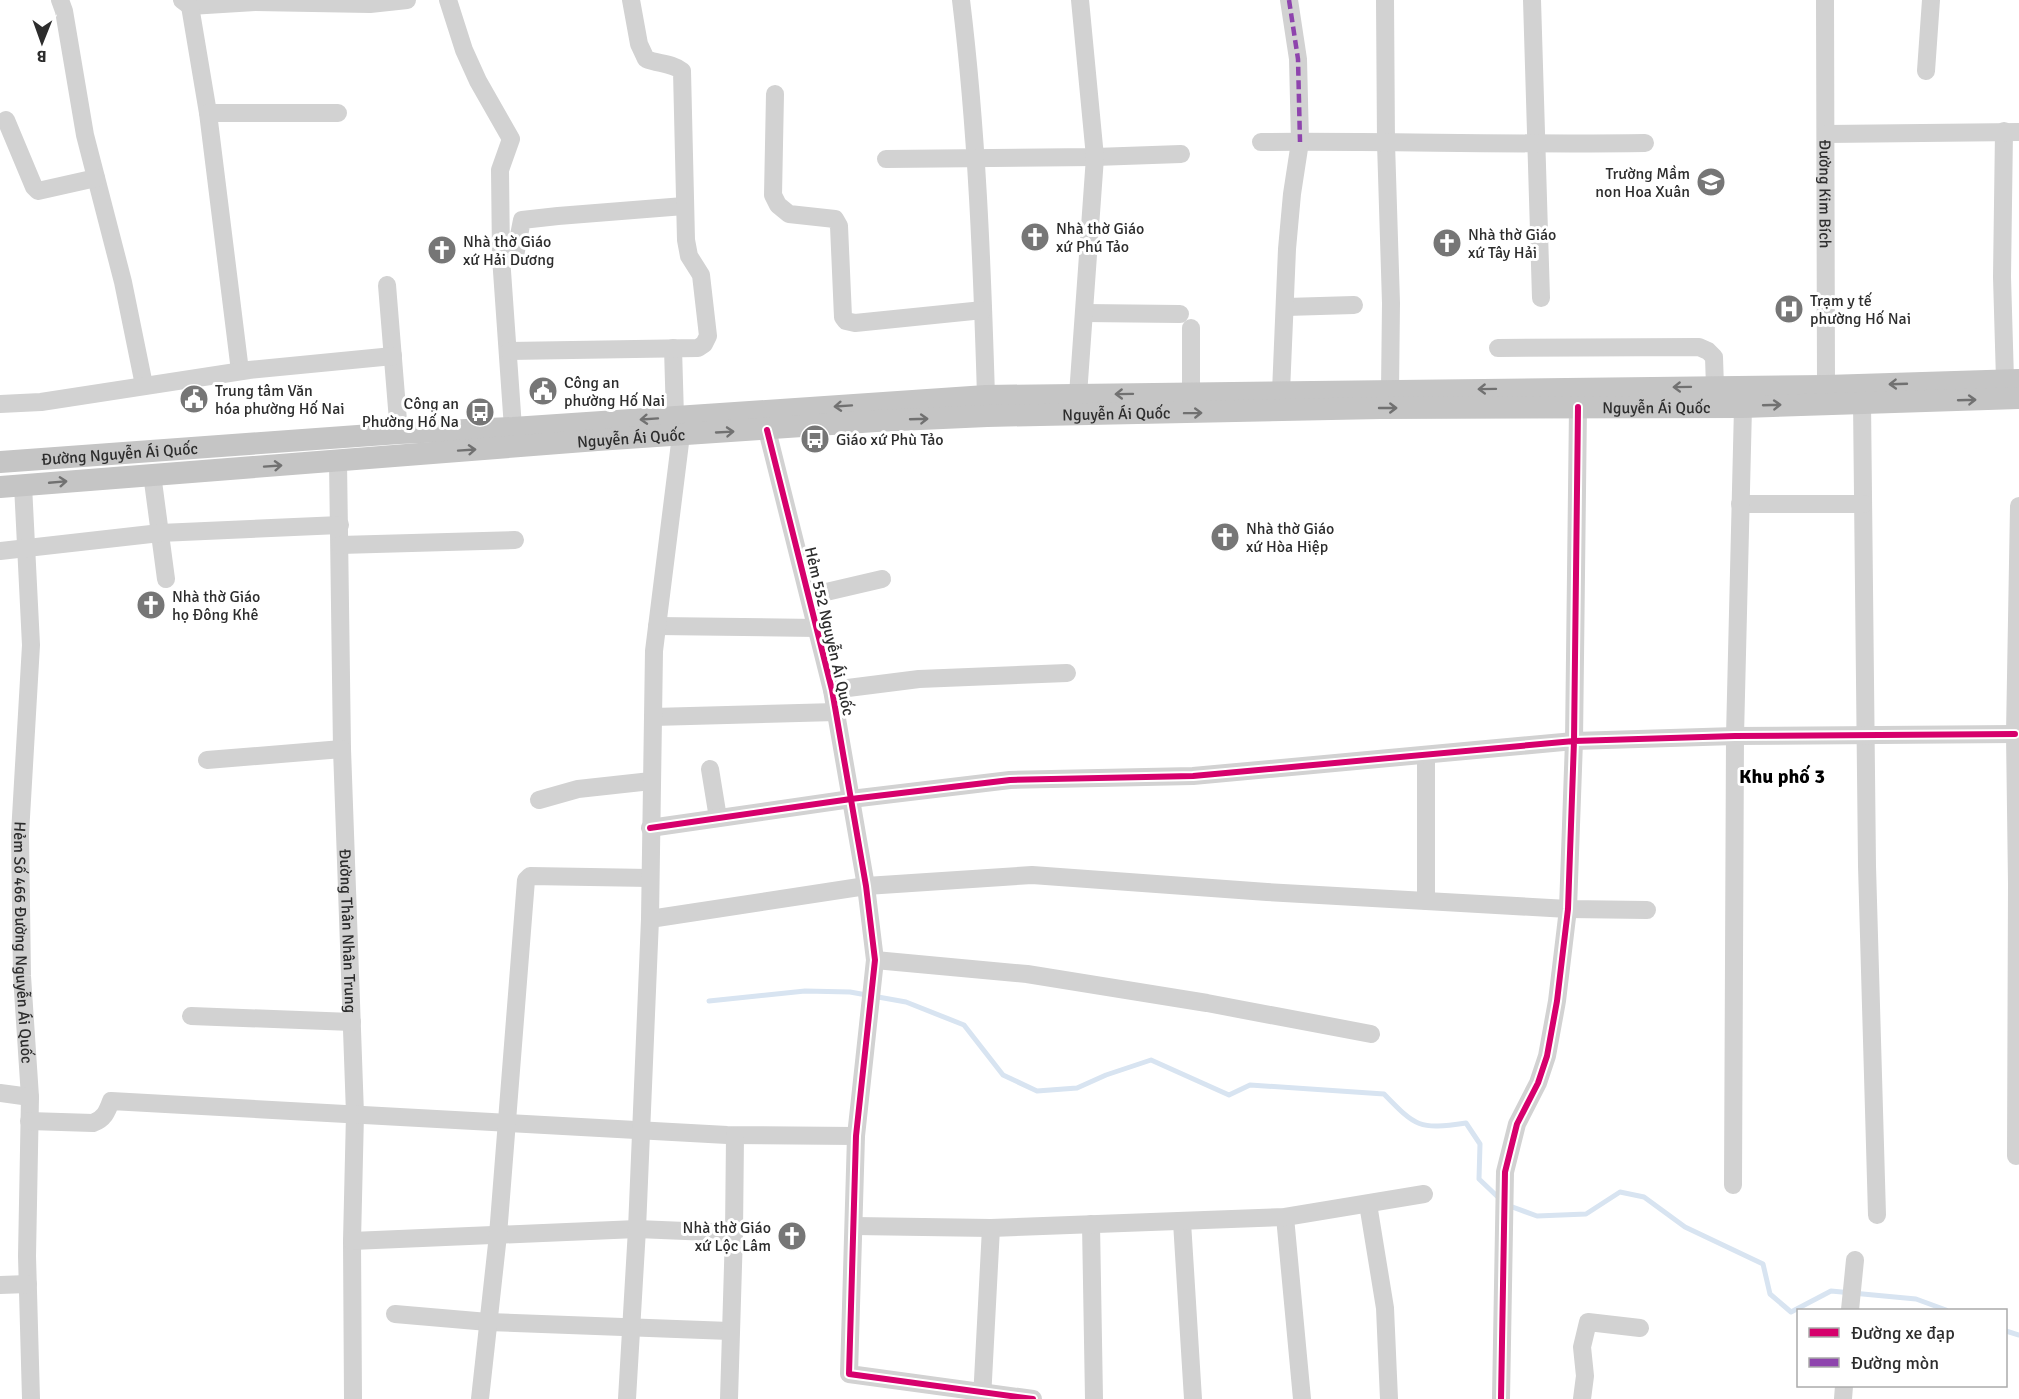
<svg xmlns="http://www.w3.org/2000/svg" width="2019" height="1399" font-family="Signika,sans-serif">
	<rect width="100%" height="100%" fill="#fff"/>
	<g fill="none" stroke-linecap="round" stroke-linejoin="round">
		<path stroke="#d8e4f1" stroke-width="5" d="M709,1001L805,991L850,992L906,1002L964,1025L1003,1075L1037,1091L1077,1088L1106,1075L1151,1060L1229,1095L1250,1085L1384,1094C1416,1127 1419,1130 1466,1123L1480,1144L1479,1179L1500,1199
			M1507,1205L1537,1216L1586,1214L1620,1192L1644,1197L1685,1227L1763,1264L1770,1294L1791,1312L1831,1291L1916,1299L1946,1310
			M2006,1331L2019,1335"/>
		<g stroke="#d2d2d2" stroke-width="18">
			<path d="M60,0L64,11L85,135L123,282L144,385"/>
			<path d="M182,0L190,6L255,2L370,4L407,0"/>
			<path d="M448,0L464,50L478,81L511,139L500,170L501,257L513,428"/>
			<path d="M961,0C977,131 982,264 986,396"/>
			<path d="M1385,0L1386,143L1391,303L1390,390"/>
			<path d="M1532,0L1541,298"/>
			<path id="s1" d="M1825,0L1826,386"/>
			<path d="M190,6L208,113"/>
			<path d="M1926,71L1931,0"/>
			<path d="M775,94L773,195L778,205L789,214L835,219L839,226L843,317L846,321L855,323L983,310"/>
			<path d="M6,120L34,187L38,191L96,178"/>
			<path d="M2004,131L2002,277L2005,380"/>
			<path d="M1826,134L2019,132"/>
			<path d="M1261,142C1389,141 1517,145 1645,143"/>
			<path d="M886,159L1095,157L1181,154"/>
			<path d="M501,257L515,256L522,220L558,216L684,206"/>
			<path d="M387,285L399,433"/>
			<path d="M1286,307L1354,305"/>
			<path d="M1084,313L1180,314"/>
			<path d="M1191,328V392"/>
			<path d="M673,348L675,417"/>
			<path d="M1498,348L1699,347L1708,351L1714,357L1715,387"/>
			<path d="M509,351L698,348L704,344L708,336L701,275L689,256L686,240L682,71C672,63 658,64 646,59L639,44L631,0"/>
			<path d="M240,371L208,113H338"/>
			<path d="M1281,392L1287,249L1292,194L1300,142L1298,59L1289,0"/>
			<path d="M1078,395L1095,157L1080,0"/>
			<path d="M1862,402L1867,866L1877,1215"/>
			<path d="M0,404L41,402L249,370L393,356"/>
			<path d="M767,430L832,690L866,886L875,960L856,1136L849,1374L1033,1399"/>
			<path id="s2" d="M338,461L342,749L355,1114L352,1241L353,1399"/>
			<path d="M152,474L166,579"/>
			<path id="s3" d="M23,485L31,645L20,834L22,976L30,1097L27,1256L31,1399"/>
			<path d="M1740,504H1863"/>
			<path d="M340,545L515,540"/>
			<path d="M0,551L160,533L340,525"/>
			<path d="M809,596L882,579"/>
			<path d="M657,626L817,628"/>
			<path d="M832,690L919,679L1067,673"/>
			<path d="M653,717L836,712"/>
			<path d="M1426,755V901"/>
			<path d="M207,760L342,749"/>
			<path d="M710,769L718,818"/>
			<path d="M539,800L578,789L651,781"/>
			<path d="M650,828L851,799L1010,780L1193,776L1574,741L1735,736L2015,734"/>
			<path d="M650,919L866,886L1032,875L1267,892L1426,901L1568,909L1647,910"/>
			<path d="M875,960L1027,974L1207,1003L1371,1034"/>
			<path d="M191,1016L352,1022"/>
			<path d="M0,1093L30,1097"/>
			<path d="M29,1121L93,1123C104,1119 107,1112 111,1101L727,1135L856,1136"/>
			<path d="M2016,1156L2017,884L2015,734L2019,506"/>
			<path d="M1733,1185L1735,736L1743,407"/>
			<path d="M1368,1204L1385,1308L1389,1399"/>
			<path d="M1285,1217L1302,1399"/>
			<path d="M1182,1222L1193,1399"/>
			<path d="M1091,1224L1094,1399"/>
			<path d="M855,1226L991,1228L1285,1217L1424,1194"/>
			<path d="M352,1241L637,1229L734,1233"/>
			<path d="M0,1285L28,1284"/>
			<path d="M1850,1310L1855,1260"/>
			<path d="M395,1314L488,1322L730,1331"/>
			<path d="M480,1399L498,1235L526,880L530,876L650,878"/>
			<path d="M627,1399L637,1229L650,919L654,651L681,435"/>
			<path d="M729,1399L734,1233L735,1136"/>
			<path d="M982,1399L991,1228"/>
			<path d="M1501,1399L1505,1172L1517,1124L1538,1083L1547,1056L1557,1001L1568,909L1574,741L1578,407"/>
			<path d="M1582,1399L1585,1376L1582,1347L1588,1322L1640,1328"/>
			<path d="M1843,1399L1844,1386"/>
		</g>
		<g stroke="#c5c5c5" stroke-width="22">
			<path id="s4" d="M0,462L399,433L513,428L986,396L1826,386L2019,380"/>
			<path id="s5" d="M0,487L597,440L876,421L987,416L1380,408L1743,407L2019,398"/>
		</g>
		<path stroke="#8e44ad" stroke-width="4.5" stroke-dasharray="9 4.5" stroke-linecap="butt" d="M1289,0L1298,59L1300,142"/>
		<g stroke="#fff" stroke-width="10">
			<path id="cycleway" d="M767,430L832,690L866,886L875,960L856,1136L849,1374L1033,1399
				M650,828L851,799L1010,780L1193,776L1574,741L1735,736L2015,734
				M1501,1399L1505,1172L1517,1124L1538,1083L1547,1056L1557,1001L1568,909L1574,741L1578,407"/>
		</g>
		<use href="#cycleway" stroke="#d6006c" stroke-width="6"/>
	</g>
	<defs><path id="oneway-shaft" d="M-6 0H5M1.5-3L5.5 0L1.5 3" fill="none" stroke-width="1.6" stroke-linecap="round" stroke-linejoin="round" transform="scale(1.5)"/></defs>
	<g stroke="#717171">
		<use href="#oneway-shaft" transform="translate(1898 384) rotate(178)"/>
		<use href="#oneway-shaft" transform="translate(1682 387) rotate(179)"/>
		<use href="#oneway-shaft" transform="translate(1487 389) rotate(179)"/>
		<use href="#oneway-shaft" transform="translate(1124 394) rotate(179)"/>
		<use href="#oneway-shaft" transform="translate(1967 400) rotate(-2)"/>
		<use href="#oneway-shaft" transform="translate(1772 405) rotate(-2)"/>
		<use href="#oneway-shaft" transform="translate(843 406) rotate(176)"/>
		<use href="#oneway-shaft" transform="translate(1388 408)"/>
		<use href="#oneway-shaft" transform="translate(1193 413) rotate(-1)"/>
		<use href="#oneway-shaft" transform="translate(649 419) rotate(176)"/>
		<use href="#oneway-shaft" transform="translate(919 419) rotate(-2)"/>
		<use href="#oneway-shaft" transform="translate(725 432) rotate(-3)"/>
		<use href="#oneway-shaft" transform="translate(467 450) rotate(-4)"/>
		<use href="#oneway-shaft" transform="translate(273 466) rotate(-4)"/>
		<use href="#oneway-shaft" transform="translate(58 482) rotate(-5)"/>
	</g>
	<defs>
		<g id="school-disc" transform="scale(1.5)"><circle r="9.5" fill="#767676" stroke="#fff"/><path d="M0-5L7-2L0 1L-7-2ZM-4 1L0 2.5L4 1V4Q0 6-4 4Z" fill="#fff"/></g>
		<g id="church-disc" transform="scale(1.5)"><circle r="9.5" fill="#767676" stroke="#fff"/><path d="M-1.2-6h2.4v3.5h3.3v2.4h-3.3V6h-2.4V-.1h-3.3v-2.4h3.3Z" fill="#fff"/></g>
		<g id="hospital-disc" transform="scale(1.5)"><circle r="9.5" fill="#767676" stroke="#fff"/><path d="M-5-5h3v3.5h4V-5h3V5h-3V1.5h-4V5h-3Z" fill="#fff"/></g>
		<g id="civic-disc" transform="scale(1.5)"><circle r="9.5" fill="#767676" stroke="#fff"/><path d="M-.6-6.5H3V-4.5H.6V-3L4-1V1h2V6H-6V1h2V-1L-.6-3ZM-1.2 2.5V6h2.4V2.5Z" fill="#fff"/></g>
		<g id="bus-disc" transform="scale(1.5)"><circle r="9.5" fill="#767676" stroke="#fff"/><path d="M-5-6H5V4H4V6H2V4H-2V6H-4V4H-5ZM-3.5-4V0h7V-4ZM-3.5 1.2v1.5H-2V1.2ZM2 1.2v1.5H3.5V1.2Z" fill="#fff"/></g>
	</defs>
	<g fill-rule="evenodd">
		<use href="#school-disc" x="1711" y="182"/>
		<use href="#church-disc" x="1035" y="237"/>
		<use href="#church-disc" x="1447" y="243"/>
		<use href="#church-disc" x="442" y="250"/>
		<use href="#hospital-disc" x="1789" y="309"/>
		<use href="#civic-disc" x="543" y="391"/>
		<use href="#civic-disc" x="194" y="399"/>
		<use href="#bus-disc" x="480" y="412"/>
		<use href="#bus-disc" x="815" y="439"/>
		<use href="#church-disc" x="1225" y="537"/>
		<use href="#church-disc" x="151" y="605"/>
		<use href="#church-disc" x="792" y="1236"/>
	</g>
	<g text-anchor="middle" stroke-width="6" stroke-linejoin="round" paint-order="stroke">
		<g font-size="16" fill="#2d2d2d" stroke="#fff" text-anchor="start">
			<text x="1690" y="179" text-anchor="end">Trường Mầm<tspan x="1690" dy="18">non Hoa Xuân</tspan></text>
			<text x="1056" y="234">Nhà thờ Giáo<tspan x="1056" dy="18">xứ Phú Tảo</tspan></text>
			<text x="1468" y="240">Nhà thờ Giáo<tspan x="1468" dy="18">xứ Tây Hải</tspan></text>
			<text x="463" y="247">Nhà thờ Giáo<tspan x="463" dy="18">xứ Hải Dương</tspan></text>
			<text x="1810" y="306">Trạm y tế<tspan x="1810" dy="18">phường Hố Nai</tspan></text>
			<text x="564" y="388">Công an<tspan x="564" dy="18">phường Hố Nai</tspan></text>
			<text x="215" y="396">Trung tâm Văn<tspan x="215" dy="18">hóa phường Hố Nai</tspan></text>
			<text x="459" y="409" text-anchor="end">Công an<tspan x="459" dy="18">Phường Hố Na</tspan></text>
			<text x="836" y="445">Giáo xứ Phù Tảo</text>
			<text x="1246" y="534">Nhà thờ Giáo<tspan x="1246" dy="18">xứ Hòa Hiệp</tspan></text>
			<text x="172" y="602">Nhà thờ Giáo<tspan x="172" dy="18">họ Đông Khê</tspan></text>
			<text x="771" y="1233" text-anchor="end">Nhà thờ Giáo<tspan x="771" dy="18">xứ Lộc Lâm</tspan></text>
		</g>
		<g font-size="16" fill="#2d2d2d" stroke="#fff">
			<text dy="6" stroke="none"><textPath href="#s1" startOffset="194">Đường Kim Bích</textPath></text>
			<text dy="6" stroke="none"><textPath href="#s5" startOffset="1659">Nguyễn Ái Quốc</textPath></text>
			<text dy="6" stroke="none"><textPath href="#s5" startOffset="1119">Nguyễn Ái Quốc</textPath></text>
			<text dy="6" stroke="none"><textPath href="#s5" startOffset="633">Nguyễn Ái Quốc</textPath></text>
			<text dy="6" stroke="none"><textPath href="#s4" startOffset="120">Đường Nguyễn Ái Quốc</textPath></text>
			<text transform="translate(830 631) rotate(77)" y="6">Hẻm 552 Nguyễn Ái Quốc</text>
			<text dy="6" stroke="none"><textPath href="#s2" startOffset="470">Đường Thân Nhân Trung</textPath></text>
			<text dy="6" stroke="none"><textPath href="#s3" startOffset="458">Hẻm Số 466 Đường Nguyễn Ái Quốc</textPath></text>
		</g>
		<g font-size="20" font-weight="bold" fill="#000" stroke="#fff">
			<text x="1782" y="783">Khu phố 3</text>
		</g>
	</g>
	<rect x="1797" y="1309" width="210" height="78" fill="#ffffff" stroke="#ababab" stroke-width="1.5"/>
	<rect x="1809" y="1328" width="30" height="9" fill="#d6006c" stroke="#ababab" stroke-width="1.5"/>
	<text x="1851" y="1339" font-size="18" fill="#2d2d2d">Đường xe đạp</text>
	<rect x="1809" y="1358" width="30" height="9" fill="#8e44ad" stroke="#ababab" stroke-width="1.5"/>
	<text x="1851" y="1369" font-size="18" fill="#2d2d2d">Đường mòn</text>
	<g transform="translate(42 42) rotate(181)" stroke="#ffffff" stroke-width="4.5" paint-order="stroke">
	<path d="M0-4.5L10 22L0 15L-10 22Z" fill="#2d2d2d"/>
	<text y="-9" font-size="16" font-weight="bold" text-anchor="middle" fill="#2d2d2d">B</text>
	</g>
</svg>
